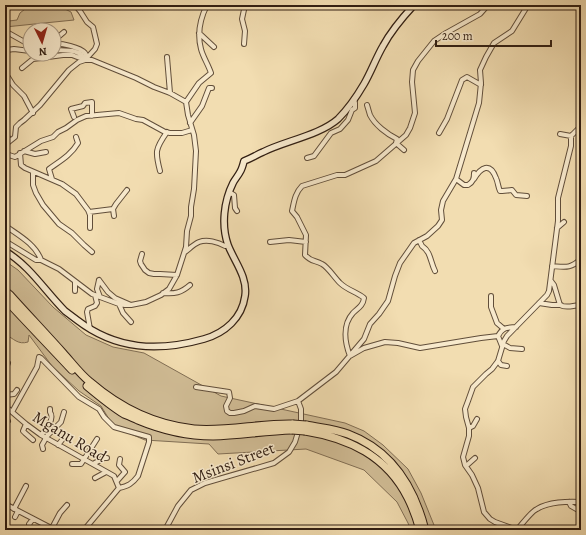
<svg xmlns="http://www.w3.org/2000/svg" width="586" height="535" font-family="Alegreya,serif">
	<rect width="100%" height="100%" fill="#f2ddb1"/>
	<filter id="stains"><feTurbulence type="fractalNoise" baseFrequency=".005" numOctaves="4"/><feColorMatrix values="0 0 0 0 .2 0 0 0 0 .09 0 0 0 0 .02 0 0 0 .5 -.17"/></filter>
	<radialGradient id="worn" r=".72"><stop offset=".6" stop-color="#630" stop-opacity="0"/><stop offset="1" stop-color="#630" stop-opacity=".3"/></radialGradient>
	<path fill="#d1bd96" stroke="#816e54" d="M30,5H57L71,12L74,20L5,27V18L9,21L17,20L20,13Z
		M5,261L18,270L53,307L86,335L113,347L144,353L221,396L345,423L364,431L383,445L408,469L421,493L436,530H411L408,523L397,502L364,470L306,449L218,454L209,444L145,440L114,427L101,406L79,391L52,366L29,335L28,342C18,345 14,339 5,334Z"/>
	<g fill="none" stroke-linecap="round" stroke-linejoin="round">
		<g stroke="#614e3a" stroke-width="6">
			<path id="street" d="M488,5L480,14L446,33L434,41L418,61L413,70L412,82L415,113L410,128L406,135L376,161L345,175H337L302,186C295,193 294,202 292,211L297,217L306,235L305,255C311,262 315,260 322,264C328,267 334,277 340,283C347,290 357,292 364,298C363,306 358,308 353,313C342,325 345,343 350,356L364,348L385,342L398,343L420,348L481,338L498,336L502,346
				M5,31L30,45
				M199,33L214,47
				M54,39L57,38L64,32
				M54,44C61,43 80,47 85,53C87,55 86,57 85,59
				M244,44L245,31L242,19L245,5
				M7,50L14,49L30,51
				M54,50C64,51 80,48 85,60
				M167,57L170,93
				M8,77L13,85L24,96L33,113
				M581,83V92
				M186,102L199,83L211,73C208,64 203,57 201,49C197,34 200,19 207,5
				M367,105C368,108 369,112 370,115C375,125 387,134 397,139L396,143L404,150
				M74,117L71,109L83,106L85,103L92,102V116
				M190,123L202,106L209,88H212
				M581,126L571,136V146L558,198V221L549,291L547,295L507,336L504,341L498,361L492,369L486,374L473,387L468,401L465,409L466,417L469,428V436L463,457L465,465L472,475L478,488L484,512L490,519L495,522L517,530C521,525 532,511 537,509C548,502 568,501 581,502
				M439,133L447,119L462,80L467,77L481,85
				M560,134L571,136
				M5,135L7,136L10,141
				M5,145L15,137L16,127L20,123L24,120L40,105L69,70L79,62L85,60L95,49L97,44L93,27L87,22L80,11L75,5
				M24,151L35,154L46,152
				M5,153L9,155L15,157L41,141L53,137L58,132L66,128L77,120L86,116L119,113L136,119L143,120L165,132L170,133H182L192,130
				M20,153L21,165L25,168L62,184L76,194L88,210L90,215V228
				M307,158L314,156L331,133L340,129L348,120L352,110L355,108V103L354,99
				M160,171C155,152 155,149 167,132
				M33,172V185L36,193L43,205L59,224L72,233L84,245L92,252
				M52,179L49,169C60,161 71,155 78,143L76,137
				M456,179L464,185H468C473,182 474,179 474,173
				M474,179C481,167 490,162 496,178C498,182 498,187 500,191H502L512,190L516,195L527,196
				M229,192L234,195L235,208L237,211
				M579,199H581
				M89,212L113,209
				M114,216L113,209L116,204L127,190
				M5,224L7,227C20,236 36,245 41,260
				M557,228L564,222
				M419,240L422,246C431,252 430,261 435,271
				M5,241L36,260H41L59,269L92,294L119,304L125,305H131L146,302L161,295L169,289L177,275L186,247L187,231L191,216V207L194,189L196,151L194,135L188,115L186,102L170,93L154,87L136,78L92,60H85L72,55H63L33,59L22,68
				M270,242L289,240L306,242
				M185,252C189,249 194,244 199,242C207,239 218,242 225,246L228,245
				M142,254L140,261L141,264L145,270L149,273L154,274H160L177,275
				M552,266C565,267 570,269 581,259
				M99,280L108,292L115,298L131,305
				M99,280L97,289L100,297
				M551,281L554,285L560,305C567,309 573,305 581,305
				M75,282V291
				M163,293C175,294 181,293 190,285
				M491,296V307L497,323L504,329
				M539,303L552,305H561
				M119,304L123,313L131,322
				M90,329L87,312L88,309L95,306L97,303L95,295
				M498,336C503,327 506,328 516,327
				M503,344L510,348L522,349
				M498,361L501,365L507,366
				M5,370L8,363
				M196,387L229,392L230,398L226,406L227,411L230,413H234L244,411L255,406L274,409L298,401L336,372L364,339L370,324L379,314L388,301L395,276L400,263L414,243L427,236L438,226L442,220L441,210L443,201L456,179L479,103L481,83L480,70L486,57L494,43L512,31L528,5
				M5,395L14,394L17,390
				M5,406L26,424L41,435L114,476L119,488
				M12,412L37,367L39,357L41,358L79,397L99,409L104,417L114,427L149,437V442L138,476C132,484 128,486 119,488L84,530
				M5,416L8,421
				M26,424L23,431L25,433L33,440
				M469,428L473,426L477,419
				M41,435C46,430 55,419 50,412V409
				M45,438L61,422L64,412
				M58,445L62,440
				M43,449L42,445L46,438
				M72,464H81L97,439
				M93,464L104,458H107
				M466,466L475,458
				M5,476V475
				M95,478L106,472
				M117,481L125,472L119,465L120,459
				M569,502L571,506L578,510
				M5,504L55,530
				M14,509L26,486
				M15,517L18,511
				M52,528L60,513L67,505
				M32,530L29,524L33,519
				M165,530L178,506L191,490L205,483L274,463L289,452L295,442L301,422V409L298,401"/>
		</g>
		<g stroke="#311e12" stroke-width="8">
			<path id="secondary" d="M5,251C30,266 45,291 65,311C69,314 73,317 77,320C116,350 158,352 204,339C225,333 242,318 245,296C248,277 234,261 228,245C221,225 224,201 233,183C235,179 238,176 240,172C242,169 243,165 244,161C252,158 256,155 263,152C285,141 320,135 338,119C348,109 357,96 364,84C371,72 376,58 383,46C391,31 402,18 414,5"/>
		</g>
		<g stroke="#311e12" stroke-width="9">
			<path id="highway" d="M5,291L10,295C28,315 46,334 63,353C72,363 80,374 90,382C119,407 155,425 194,429C227,432 260,423 293,424
				M5,299L72,370
				M87,386C99,396 111,406 124,414C129,416 134,418 138,420C162,430 187,436 213,436C239,435 266,431 292,430
				M306,425C320,428 334,429 348,434C391,450 414,487 425,530
				M305,431C349,438 387,456 408,498C413,508 417,519 420,530"/>
		</g>
		<use href="#street" stroke="#f7e9cc" stroke-width="4"/>
		<use href="#secondary" stroke="#f7e9cc" stroke-width="5.5"/>
		<use href="#highway" stroke="#f2ddb1" stroke-width="7"/>
		<g stroke="#311e12" stroke-width="9" stroke-linecap="butt">
			<path id="highway-bridge" d="M293,424L306,425
				M292,430L305,431"/>
		</g>
		<use href="#highway-bridge" stroke="#f2ddb1" stroke-width="7"/>
	</g>
	<g text-anchor="middle" stroke-width="3" stroke-linejoin="round" paint-order="stroke">
		<g font-size="16" fill="#311e12" stroke="#f7e9cc">
			<text transform="translate(70 436) rotate(31)" y="6">Mganu Road</text>
			<text transform="translate(233 462) rotate(-21)" y="6">Msinsi Street</text>
		</g>
	</g>
	<rect width="586" height="535" fill="none" stroke="#f2ddb1" stroke-width="20"/>
	<rect x="6" y="6" width="574" height="523" fill="none" stroke="#311e12" stroke-width="2"/>
	<rect x="10" y="10" width="566" height="515" fill="none" stroke="#311e12"/>
	<g transform="translate(42 42) rotate(175)"><circle r="19" fill="#f7e9cc" stroke="#a89882"/>
	<path d="M0-3L7 15L0 10L-7 15Z" fill="#8f2418"/>
	<text y="-6" font-size="11" font-weight="bold" text-anchor="middle" fill="#311e12">N</text>
	</g>
	<path d="M436 40v6h115v-6" fill="none" stroke="#311e12" stroke-width="2"/>
	<text x="442" y="40" font-size="12" fill="#311e12" stroke="#f7e9cc" stroke-width="3" paint-order="stroke">200 m</text>
	<rect width="100%" height="100%" filter="url(#stains)"/>
	<rect width="100%" height="100%" fill="url(#worn)"/>
</svg>
